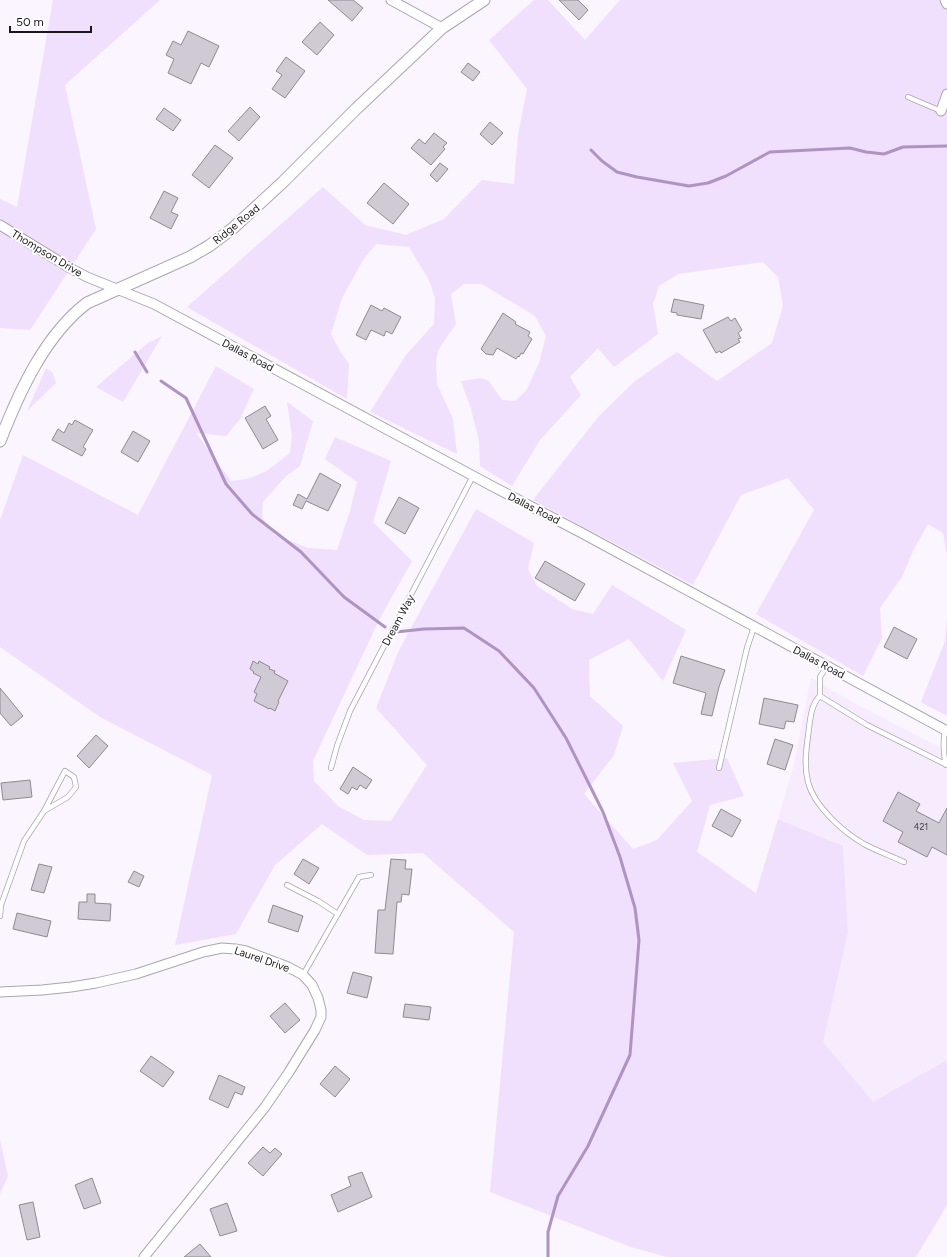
<svg xmlns="http://www.w3.org/2000/svg" width="947" height="1257" font-family="Figtree,sans-serif">
	<rect width="100%" height="100%" fill="#faf5fe"/>
	<path fill="#f6ecfd" d="M811,678L854,703L947,751V1060L873,1103L822,1042L848,932L843,846L778,819L794,764Z"/>
	<path fill="#f1dffe" d="M53,0H160L65,85L96,229L30,330L0,328V199L17,207Z
		M534,0H548L585,40L620,0H947V556L943,533L928,524L913,551L902,577L880,608L882,638L863,676L756,614L814,510L788,478L741,495L693,585L533,500L599,416L635,381L677,352L717,381L772,343L783,306L778,277L763,262L678,274L659,286L653,304L658,334L614,367L598,348L570,377L581,395L540,440L512,486L480,466L479,441L471,409L461,381L481,378L489,381L502,400L515,401L526,391L539,363L546,336L535,316L482,284H464L451,294L456,324L438,350L436,364L437,384L453,419L457,454L370,412L406,355L434,324L435,298L429,280L409,247L376,244L363,260L342,298L331,334L341,353L349,364L347,399L187,307L323,187L365,225L406,235L444,219L482,180L514,184L518,135L527,89L489,40Z
		M162,336L123,402L96,387L148,343Z
		M216,366L254,389L240,419L226,436L196,433L231,481L247,479L267,471L290,453L292,436L287,402L313,421L300,466L286,476L263,502L262,517L275,535L308,548L337,550L350,511L357,482L325,459L335,437L391,461L373,522L412,561L379,620L313,761L314,781L338,806L364,820L391,821L427,765L376,708L399,650L476,509L534,543L528,569L537,586L572,609L593,614L612,585L686,630L663,681L629,639L589,660L590,696L623,726L614,755L584,794L633,849L657,840L692,801L673,763L727,758L744,796L710,805L697,852L756,893L778,819L843,846L848,932L823,1042L873,1102L947,1060V1205L916,1257H667L631,1247L490,1192L514,932L423,853L367,855L322,824L275,865L236,934L175,945L212,775L100,717L0,647V520L23,455L138,515Z
		M46,368L53,373L56,383L27,411Z
		M947,618V716L921,702L945,641Z
		M0,1140L8,1176L0,1194Z"/>
	<g fill="none" stroke-linecap="round" stroke-linejoin="round">
		<path stroke="#af94c1" stroke-width="3" d="M591,150L602,161L617,172L637,177L689,186L708,183L726,176L770,152L850,148L866,152L884,154L903,147L947,146
			M135,352L147,372
			M161,381L186,398L226,484L252,514L301,552L344,597L385,627
			M396,632L424,629L464,628L499,651L534,688L566,738L603,812L620,857L635,908L639,940L630,1055L588,1146L558,1196L548,1232V1257"/>
	</g>
	<path fill="#d0cad4" stroke="#8e8992" d="M328,0H353L363,8L352,21Z
		M559,0H578L588,10L579,20Z
		M320,22L334,35L317,55L302,42Z
		M188,31L219,46L209,67L201,63L191,84L168,73L174,59L166,55L173,41L181,45Z
		M286,57L305,71L285,98L272,89L282,75L276,71Z
		M468,63L480,72L473,81L461,72Z
		M250,107L260,117L239,141L228,131Z
		M164,108L181,120L173,131L156,119Z
		M490,122L503,133L492,145L480,134Z
		M434,133L447,143L443,147L445,149L431,165L411,148L419,139L425,144Z
		M215,145L233,158L209,188L192,175Z
		M440,163L448,169L437,182L430,175Z
		M384,183L409,204L393,224L367,203Z
		M164,191L178,198L171,212L178,215L171,229L150,218Z
		M674,299L704,305L701,319L677,315V313L671,312Z
		M371,305L382,311L384,308L401,317L392,334L386,331L384,336L371,330L366,340L356,335Z
		M503,313L516,322L515,324L530,332L528,336L532,339L523,354L521,353L519,357L518,356L516,359L497,348L493,355L486,354L481,349Z
		M728,317L731,321L735,318L742,330L738,333L741,338L738,339L740,342L721,353L720,351L716,353L703,330Z
		M265,406L271,416L266,419L278,440L263,449L245,418Z
		M75,420L93,430L83,447L86,449L82,456L52,440L58,429L64,433L69,423L72,425Z
		M133,431L150,441L138,462L121,452Z
		M320,473L341,485L328,511L306,501L302,509L293,505L298,494L307,499Z
		M399,497L419,508L405,534L385,523Z
		M545,561L585,584L575,601L535,578Z
		M894,627L917,639L907,659L884,647Z
		M681,656L725,670L719,687L712,716L701,714L706,693L673,683Z
		M253,661L258,664L259,661L270,667L269,669L275,671L274,673L288,681L278,701L279,702L275,711L270,708L269,709L254,701L257,694L254,692L261,677L253,673L254,672L250,669Z
		M0,688L23,716L11,726L0,713Z
		M764,698L798,705L794,722L786,721L784,729L759,724Z
		M96,735L108,746L89,768L77,756Z
		M775,739L793,745L785,770L767,764Z
		M353,767L372,780L366,789L360,785L357,790L352,787L348,794L340,789Z
		M30,780L32,797L3,800L1,783Z
		M898,792L920,804L916,811L939,823L947,808V855L932,847L927,857L898,842L903,832L883,821Z
		M721,809L741,820L732,837L712,826Z
		M303,859L319,868L309,884L294,874Z
		M391,859L406,860L405,869H412L409,895L402,894L401,902H397L393,954L375,953L378,910H385Z
		M39,864L52,867L44,893L31,890Z
		M134,871L144,876L139,887L128,882Z
		M87,894H95V903L111,904L110,921L78,919L79,902H87Z
		M273,905L303,916L298,932L268,922Z
		M17,913L51,921L47,937L13,929Z
		M353,972L372,977L367,998L347,993Z
		M285,1003L300,1020L285,1033L270,1016Z
		M405,1004L431,1007L429,1020L403,1017Z
		M151,1056L174,1072L163,1087L140,1071Z
		M335,1066L350,1079L335,1097L320,1084Z
		M219,1075L245,1087L242,1095L235,1092L228,1108L209,1099Z
		M263,1147L270,1153L275,1148L282,1154L263,1176L248,1163Z
		M362,1172L372,1197L338,1212L331,1195L351,1186L348,1177Z
		M92,1178L101,1203L84,1209L75,1185Z
		M33,1202L40,1237L27,1240L19,1205Z
		M227,1203L237,1231L220,1236L210,1209Z
		M200,1244L211,1257H184Z"/>
	<g fill="none" stroke-linecap="round" stroke-linejoin="round">
		<g stroke="#aba5af" stroke-width="6">
			<path id="service" d="M908,97L941,111
				M827,666L820,677V696L867,725L947,765
				M820,696C810,705 810,723 808,736C806,751 804,766 808,782C814,806 843,832 864,844C877,851 891,856 904,862
				M945,730C943,742 943,753 946,765
				M331,768L337,746L350,711L473,476
				M719,768L747,648L754,627
				M287,885L318,901L338,914
				M0,916L1,905L24,841L44,811L65,771L74,777L76,787L68,797L44,811
				M303,975L359,877L371,875"/>
		</g>
		<g stroke="#aba5af" stroke-width="11">
			<path id="minor" d="M391,0L442,28
				M945,0L947,4
				M941,111L947,94
				M0,225L70,268L87,277L154,304L490,485L580,532L947,731
				M0,992L42,990L71,987L96,983L136,974L203,952L222,948L235,949L246,951L288,967L303,975L312,985L318,998L321,1010V1017L315,1030L289,1072L265,1107L144,1257"/>
		</g>
		<g stroke="#aba5af" stroke-width="13">
			<path id="tertiary" d="M0,441C19,392 45,335 87,303L190,257L209,246L232,229L283,182L357,108L442,28L484,0"/>
		</g>
		<use href="#service" stroke="#fff" stroke-width="4.5"/>
		<use href="#minor" stroke="#fff" stroke-width="9"/>
		<use href="#tertiary" stroke="#fff" stroke-width="11"/>
	</g>
	<g text-anchor="middle" stroke-width="4" stroke-linejoin="round" paint-order="stroke">
		<g font-size="9" fill="#484449">
			<text x="921" y="830">421</text>
		</g>
		<g font-size="11" fill="#1a171b" stroke="#fff">
			<text transform="translate(236 224) rotate(-39)" y="4">Ridge Road</text>
			<text transform="translate(47 253) rotate(31)" y="4">Thompson Drive</text>
			<text transform="translate(248 355) rotate(28)" y="4">Dallas Road</text>
			<text transform="translate(534 508) rotate(27)" y="4">Dallas Road</text>
			<text transform="translate(398 620) rotate(-62)" y="4">Dream Way</text>
			<text transform="translate(819 662) rotate(28)" y="4">Dallas Road</text>
			<text transform="translate(262 959) rotate(19)" y="4">Laurel Drive</text>
		</g>
	</g>
	<path d="M10 26v6h81v-6" fill="none" stroke="#1a171b" stroke-width="2"/>
	<text x="16" y="26" font-size="12" fill="#1a171b" stroke="#ffffff" stroke-width="3" paint-order="stroke">50 m</text>
</svg>
